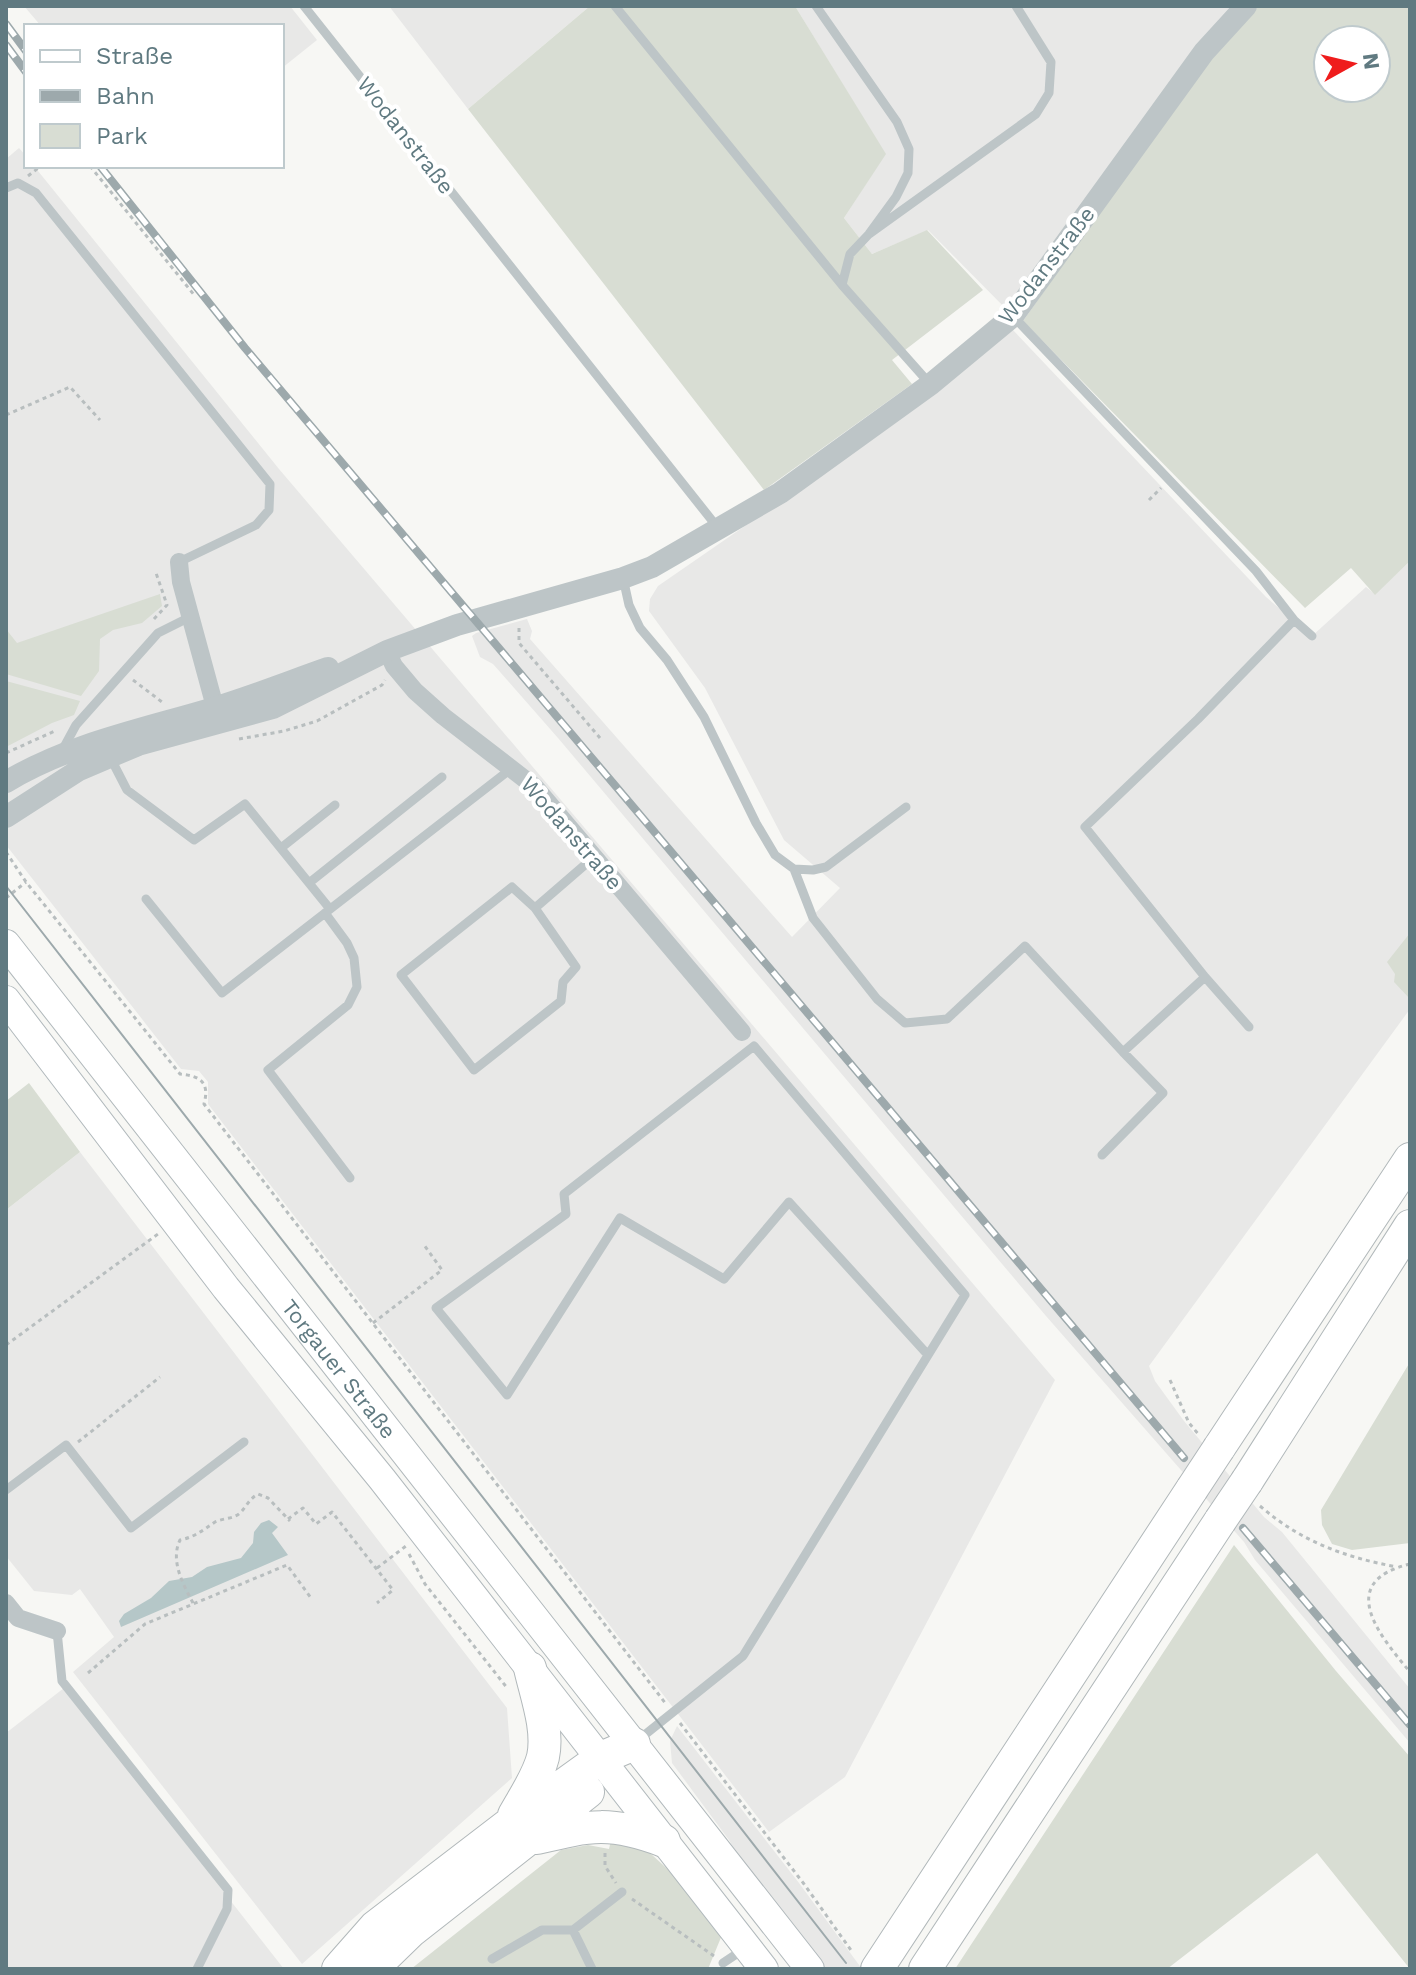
<svg xmlns="http://www.w3.org/2000/svg" width="1416" height="1975" font-family="'Work Sans',sans-serif">
	<rect width="100%" height="100%" fill="#f7f7f4"/>
	<path fill="#e8e8e7" d="M24,6H290L317,40L282,68V26H41Z
		M389,6H590L468,109Z
		M795,6H1250L1013,316L928,230L872,254L844,218L885,154Z
		M19,148L26,156V166H34L279,469L1055,1380L845,1777L769,1832L208,1104V1082L199,1071L181,1069L6,845V159Z
		M1013,330L1266,597L1312,636L1366,587L1375,594L1410,561V1009L1149,1366L1155,1381L1184,1421L1264,1517L1282,1532L1410,1689V1743L1255,1560L1244,1542L1046,1316L558,738L493,664L480,657L472,636L476,633L527,619L532,631L530,639L792,937L840,888L784,840L705,688L649,611L650,599L658,586L807,483Z
		M80,1152L507,1708L512,1778L302,1964L73,1672L114,1637L80,1589L72,1595L34,1591L6,1556V1210Z
		M64,1688L284,1969H6V1733Z
		M677,1726L799,1883L862,1969H823L748,1874L729,1840L672,1763L670,1741Z"/>
	<path fill="#d8ddd3" fill-rule="evenodd" d="M590,6H795L886,154L844,218L872,254L927,230L983,290L892,360L912,384L764,490L468,109Z
		M1246,6H1410V561L1375,595L1351,568L1305,608L1023,321ZM1328,40H1376V88H1328Z
		M160,594L162,606L142,623L113,630L100,639L99,671L81,696L6,674V629L17,643Z
		M6,681L80,701L74,715L52,723L6,747Z
		M1410,933V999L1394,982L1395,974L1387,962Z
		M29,1083L80,1152L6,1210V1101Z
		M1410,1362V1543L1352,1550L1332,1544L1322,1525L1321,1510Z
		M1234,1545L1336,1671L1410,1757V1969L1317,1853L1167,1969H955Z
		M612,1836L650,1853L675,1876L722,1935L708,1969H411L561,1850L588,1845L609,1849Z"/>
	<path fill="#b5c7c8" d="M269,1520L278,1527L272,1533L288,1555L121,1627L119,1621L124,1614L151,1598L169,1581L192,1577L207,1567L241,1558L253,1543L254,1532L261,1523Z"/>
	<g fill="none" stroke-linecap="round" stroke-linejoin="round">
		<g stroke="#b1b9bc" stroke-width="30">
			<g id="primary">
				<path id="s1" d="M6,944L810,1969"/>
				<path d="M6,1000L226,1288L382,1479L764,1969"/>
			</g>
		</g>
		<g stroke="#b1b8ba" stroke-width="34">
			<path id="motorway" d="M1219,1448L1410,1159
				M1247,1481L1410,1226
				M514,1815C524,1797 538,1777 543,1757C549,1729 536,1695 530,1668
				M537,1838C591,1825 611,1821 664,1841
				M338,1969L375,1927L508,1825L601,1758L634,1744
				M372,1969L410,1932L588,1792
				M877,1969L1192,1489
				M925,1969L1220,1521"/>
		</g>
		<path stroke="#b8bebf" stroke-width="3" stroke-dasharray="4 4" stroke-linecap="butt" d="M90,166L195,296
			M28,176L41,166
			M6,415L70,387L100,420
			M1149,500L1161,488
			M154,619L167,605L155,570
			M519,628V643L600,738
			M133,680L162,702
			M239,739L284,731L317,721L382,685L385,680
			M6,753L57,730
			M6,852L26,882L180,1074C200,1076 210,1082 204,1104L666,1704
			M6,898L26,882
			M373,1323L442,1270L424,1245
			M6,1345L158,1234
			M1170,1380L1189,1423L1200,1436
			M78,1442L160,1377
			M1260,1506C1302,1542 1344,1557 1397,1567
			M288,1519L303,1508L316,1524L332,1512L393,1590L377,1603
			M409,1554L425,1584L508,1689
			M1410,1564C1335,1582 1379,1635 1410,1672
			M377,1568L406,1546
			M193,1603C183,1584 170,1561 180,1540C195,1537 203,1530 215,1522C223,1518 234,1519 240,1513C247,1506 249,1499 258,1494L268,1498L290,1521
			M88,1673L145,1624L287,1565L311,1598
			M680,1723L804,1884L853,1953
			M605,1853V1866L616,1883
			M632,1899L714,1956"/>
		<path stroke="#bdc5c7" stroke-width="9" d="M304,6L718,528
			M615,6L842,285L930,384
			M816,6L897,122L909,149L908,173L896,197L869,234L850,254L842,285
			M6,188L18,183L36,193L270,484L269,510L256,525L179,562
			M869,234L1036,114L1049,93L1051,62L1016,6
			M623,578L629,605L640,628L667,660L704,717L756,823L775,855L794,869L813,870L826,867L906,807
			M1294,620L1312,636
			M63,749L76,725L158,633L190,617
			M110,757L127,790L194,840L245,804L330,909
			M281,848L335,805
			M794,869L813,918L877,999L905,1023L947,1019L1025,946L1123,1052L1205,977L1085,827L1198,719L1294,620L1256,571L1013,316
			M309,883L442,777
			M146,899L222,993L512,768
			M535,908L576,967L563,982L561,1001L474,1070L401,975L512,887L535,908L594,857
			M325,913L347,943L354,958L357,987L348,1005L268,1070L350,1178
			M1205,977L1249,1027
			M1102,1155L1163,1093L1123,1052
			M6,1490L66,1445L131,1528L244,1442
			M57,1631L62,1681L228,1890L227,1909L197,1969
			M637,1741L743,1656L965,1295L754,1046L564,1194L566,1214L436,1308L507,1395L620,1218L724,1279L789,1202L928,1355
			M573,1930L592,1969
			M492,1959L542,1930H573L622,1892
			M723,1963L744,1949"/>
		<path stroke="#bdc5c7" stroke-width="18" d="M179,562L181,582L218,718
			M387,651L394,666L415,691L443,716L535,787L742,1032
			M6,1603L18,1618L57,1631"/>
		<path stroke="#bdc5c7" stroke-width="22" d="M6,782C67,745 139,730 207,710C248,698 288,682 328,668
			M6,817L79,770L138,745L273,708L387,651L457,625L623,578L652,567L780,493L931,384L1013,316L1204,52L1246,6"/>
		<use href="#primary" stroke="#fff" stroke-width="28"/>
		<use href="#motorway" stroke="#fff" stroke-width="32"/>
		<path stroke="#9da9ac" stroke-width="2" d="M6,886L846,1963"/>
		<g stroke="#9da9ac" stroke-width="8">
			<path id="rail" d="M6,24L26,51
				M6,45L26,72
				M100,166L245,348L1184,1458
				M1243,1528L1410,1725"/>
		</g>
		<use href="#rail" stroke="#fff" stroke-width="5" stroke-dasharray="15" stroke-linecap="butt"/>
		<g stroke="#b1b8ba" stroke-width="34" stroke-linecap="butt">
			<path id="motorway-bridge" d="M1192,1489L1219,1448
				M1220,1521L1247,1481"/>
		</g>
		<use href="#motorway-bridge" stroke="#fff" stroke-width="32"/>
	</g>
	<g text-anchor="middle" stroke-width="8" stroke-linejoin="round" paint-order="stroke">
		<g font-size="22" fill="#607a81" stroke="#fff">
			<text transform="translate(406 135) rotate(52)" y="8">Wodanstraße</text>
			<text transform="translate(1046 265) rotate(-52)" y="8">Wodanstraße</text>
			<text transform="translate(572 833) rotate(49)" y="8">Wodanstraße</text>
			<text dy="8" stroke="none"><textPath href="#s1" startOffset="540">Torgauer Straße</textPath></text>
		</g>
	</g>
	<rect width="1416" height="1975" fill="none" stroke="#607a81" stroke-width="16"/>
	<rect x="24" y="24" width="260" height="144" fill="#ffffff" stroke="#bfcacd" stroke-width="2"/>
	<rect x="40" y="50" width="40" height="12" fill="#ffffff" stroke="#bfcacd" stroke-width="2"/>
	<text x="96" y="64" font-size="24" fill="#607a81">Straße</text>
	<rect x="40" y="90" width="40" height="12" fill="#9da9ac" stroke="#bfcacd" stroke-width="2"/>
	<text x="96" y="104" font-size="24" fill="#607a81">Bahn</text>
	<rect x="40" y="124" width="40" height="24" fill="#d8ddd3" stroke="#bfcacd" stroke-width="2"/>
	<text x="96" y="144" font-size="24" fill="#607a81">Park</text>
	<g transform="translate(1352 64) rotate(82)"><circle r="38" fill="#ffffff" stroke="#bfcacd" stroke-width="2"/>
	<path d="M0-6L14 30L0 20L-14 30Z" fill="#ef1c1c"/>
	<text y="-12" font-size="22" font-weight="bold" text-anchor="middle" fill="#607a81">N</text>
	</g>
</svg>
